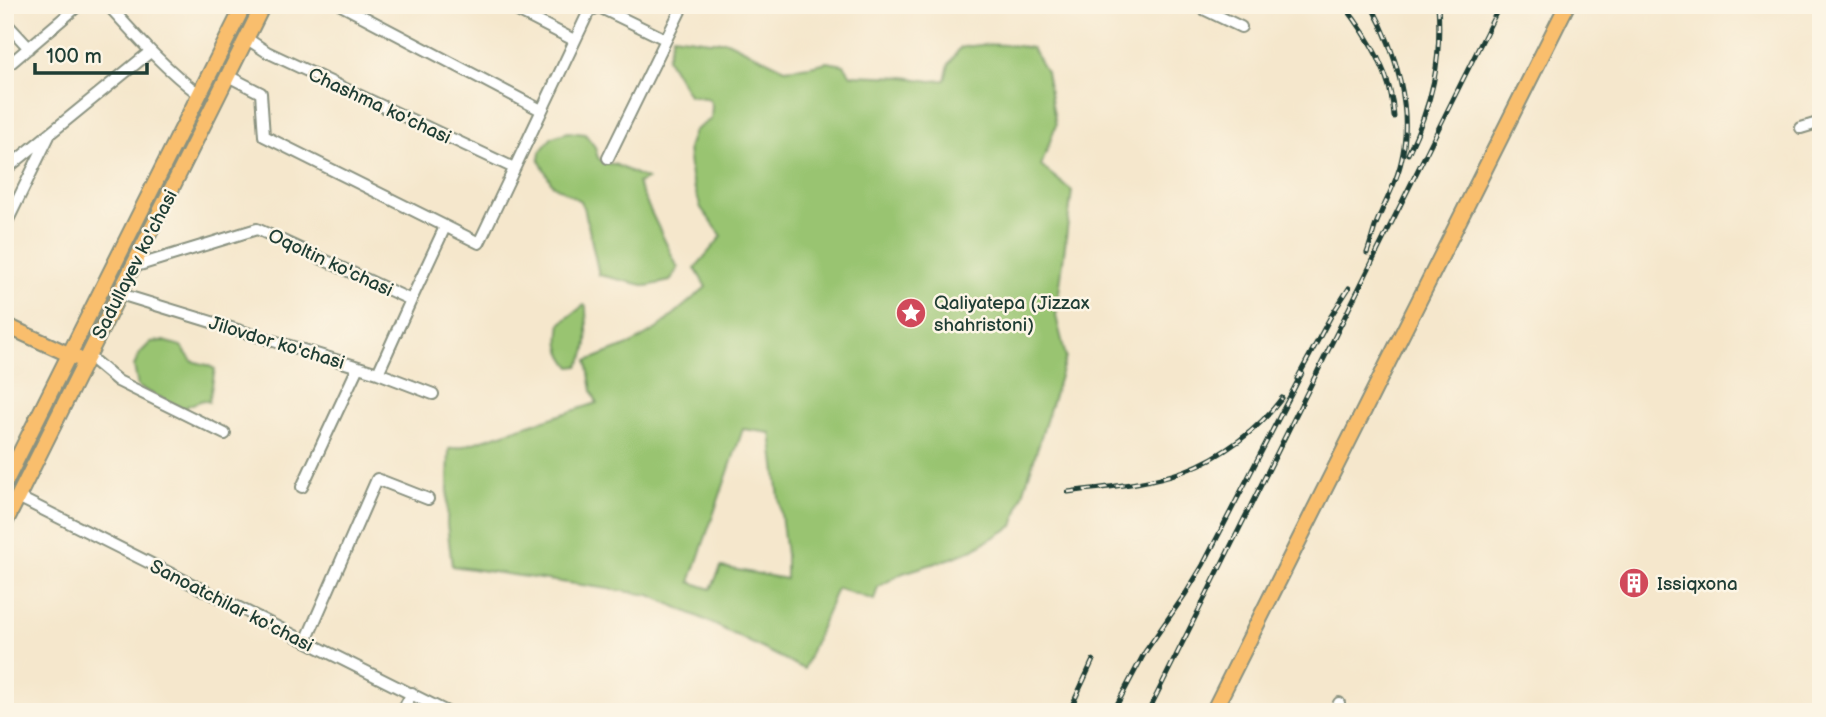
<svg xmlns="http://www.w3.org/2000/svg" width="1826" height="717" font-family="'Balsamiq Sans',sans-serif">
	<rect width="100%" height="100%" fill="#fcf5e5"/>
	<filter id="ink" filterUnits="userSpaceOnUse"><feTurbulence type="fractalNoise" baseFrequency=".0143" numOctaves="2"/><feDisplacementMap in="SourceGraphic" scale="14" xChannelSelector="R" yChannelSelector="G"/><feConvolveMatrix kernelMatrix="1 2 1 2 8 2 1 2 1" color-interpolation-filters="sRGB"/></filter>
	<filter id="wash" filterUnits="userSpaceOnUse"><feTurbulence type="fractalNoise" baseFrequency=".00686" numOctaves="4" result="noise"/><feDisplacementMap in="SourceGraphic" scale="28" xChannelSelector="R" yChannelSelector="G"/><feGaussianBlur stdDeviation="1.57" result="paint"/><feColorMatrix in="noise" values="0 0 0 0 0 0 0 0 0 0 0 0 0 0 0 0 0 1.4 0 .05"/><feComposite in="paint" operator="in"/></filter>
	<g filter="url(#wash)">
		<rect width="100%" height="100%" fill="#f5e7cc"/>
		<path fill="#99c471" stroke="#5c8052" stroke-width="2" fill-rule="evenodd" d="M673,36L710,41H727L785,69L810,66L827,62L844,65L851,75L904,77L931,81L945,80L949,64L960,48C984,42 1008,44 1032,48L1046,72L1056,125L1041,166L1072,191L1056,316L1066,357L1013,526L973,549L952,558L903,573L878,587L874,600L837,588L804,669L701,618L650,595L452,566L447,524L449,449L461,447L597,403L592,391L587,361L631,344L658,328L706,287L695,268L722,236L701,208L691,177L688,148L694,131L711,119L712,105L709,99L689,95L667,58ZM743,429L771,433L786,555V579L721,567L711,589L690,582Z
			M568,132L585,134L595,147L598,158L605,163L614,164L647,179L637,183L678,268L670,281L647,286L599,275L585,211L580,201L552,184L539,160L540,152L552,137Z
			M584,305L586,307C586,327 592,350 578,366L571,367C558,351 558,343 561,323Z
			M164,341L181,346L192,361L207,365L215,369L209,402L203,400L187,406L186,410L138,387L134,366L140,353L151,342Z"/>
	</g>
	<g filter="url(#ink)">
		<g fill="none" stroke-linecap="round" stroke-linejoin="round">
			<g stroke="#8a9280" stroke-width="14">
				<path id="minor" d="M108,5C137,37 165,69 200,95
					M341,5L541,110
					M506,5L574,40
					M1195,5L1241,27
					M5,22L29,48
					M246,38L267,52L514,168
					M5,68L79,5
					M228,76L261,93L264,136L479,243L589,11L599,7L665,39
					M1801,128L1821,122
					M608,158L683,5
					M5,170L150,52
					M5,226L49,136
					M133,267L257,229L411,300L378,373
					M120,294L378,373L433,394
					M411,300L445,227
					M88,356L118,381L225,434
					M302,487L358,367
					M18,497L447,712
					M306,641L377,479L428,499
					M402,712L412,693
					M1335,712L1339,703"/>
			</g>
			<g stroke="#8a9280" stroke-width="18">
				<path id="major" d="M5,325L77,358
					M5,483L244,5
					M5,523L263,5
					M1213,712L1567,5"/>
			</g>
			<use href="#minor" stroke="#fff" stroke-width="10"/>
			<use href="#major" stroke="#f9be6d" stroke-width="14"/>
			<g stroke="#1f3d34" stroke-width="5">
				<path id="rail" d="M1344,5C1369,38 1392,74 1394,117
					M1408,154C1432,104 1442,62 1438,5
					M1367,253C1370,245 1372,236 1375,227C1383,205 1396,185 1401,162C1414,110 1396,51 1371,5
					M1297,379L1331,316L1349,288
					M1068,492C1106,487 1148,484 1184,471C1222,457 1258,430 1282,398
					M1069,712L1093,660
					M1113,712L1145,652L1186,593L1203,565L1302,373
					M1148,712L1500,5"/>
			</g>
			<use href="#rail" stroke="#fcf5e5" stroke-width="2.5" stroke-dasharray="8" stroke-linecap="butt"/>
		</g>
	</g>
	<defs>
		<g id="sight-disc" transform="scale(1.575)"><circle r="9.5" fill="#d1495b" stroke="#fcf5e5"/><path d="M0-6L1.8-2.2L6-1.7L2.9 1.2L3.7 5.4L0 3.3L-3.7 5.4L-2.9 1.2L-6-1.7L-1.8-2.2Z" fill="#fff"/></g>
		<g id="building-disc" transform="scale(1.575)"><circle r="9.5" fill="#d1495b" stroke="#fcf5e5"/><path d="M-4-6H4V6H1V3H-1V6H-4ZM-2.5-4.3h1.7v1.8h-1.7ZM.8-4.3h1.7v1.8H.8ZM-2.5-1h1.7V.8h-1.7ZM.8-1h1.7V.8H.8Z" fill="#fff"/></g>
	</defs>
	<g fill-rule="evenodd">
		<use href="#sight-disc" x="911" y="313"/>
		<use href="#building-disc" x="1634" y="583"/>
	</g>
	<g text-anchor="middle" stroke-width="5" stroke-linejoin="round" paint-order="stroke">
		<g font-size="19" fill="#1f3d34" stroke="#fcf5e5">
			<text transform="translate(380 105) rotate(25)" y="7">Chashma ko'chasi</text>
			<text transform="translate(331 262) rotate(25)" y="7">Oqoltin ko'chasi</text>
			<text transform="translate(134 264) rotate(-63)" y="7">Sadullayev ko'chasi</text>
			<text transform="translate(277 342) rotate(17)" y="7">Jilovdor ko'chasi</text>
			<text transform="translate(232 605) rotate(27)" y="7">Sanoatchilar ko'chasi</text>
		</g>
		<g font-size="19" fill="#1f3d34" stroke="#fcf5e5" text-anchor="start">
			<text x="934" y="309">Qaliyatepa (Jizzax<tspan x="934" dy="22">shahristoni)</tspan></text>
			<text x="1657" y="590">Issiqxona</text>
		</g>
	</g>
	<rect width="1826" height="717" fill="none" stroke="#fcf5e5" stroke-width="28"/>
	<path d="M35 63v10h112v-10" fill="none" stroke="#1f3d34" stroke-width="3.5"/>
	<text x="46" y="63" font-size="21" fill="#1f3d34" stroke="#fcf5e5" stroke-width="5" paint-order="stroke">100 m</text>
</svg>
